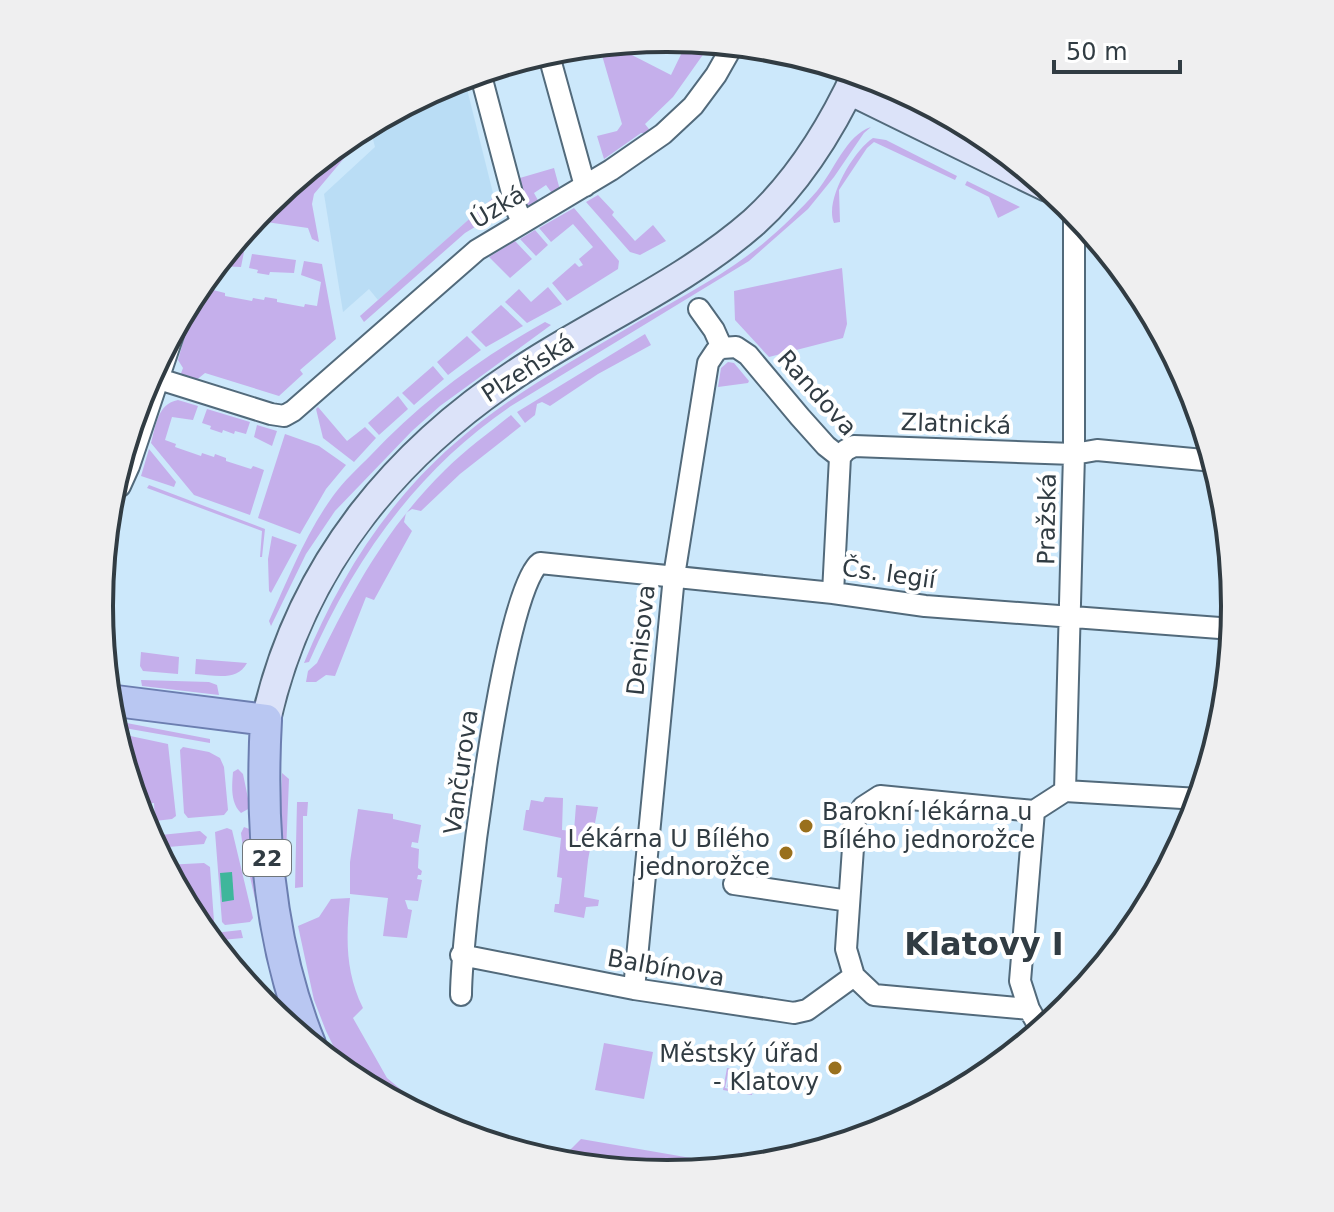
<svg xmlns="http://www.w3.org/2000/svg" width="1334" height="1212" font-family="'DejaVu Sans',sans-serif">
	<rect width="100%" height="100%" fill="#cce8fb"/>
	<path fill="#baddf5" d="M464,77L494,197L378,300L369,289L343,312L324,194L375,147L369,124L450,81Z"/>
	<path fill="#c5afeb" d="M688,40L712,42L673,97L645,124L652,133H641L604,159L597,136L617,131L622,124L599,45L633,41L628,53L671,75Z
		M905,92L983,134L992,142L901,94Z
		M871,127L864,133L834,177L808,209L749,261L511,406C418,469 354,559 309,662L304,663C338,580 386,503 454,444C506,398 567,364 626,329C671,302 719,279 760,246C780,230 800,210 817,191C834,171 846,135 871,127Z
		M353,133L356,144L314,194L312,204L319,242L312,239L308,228L253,220L266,204Z
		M873,138L886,140L957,176L955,180L874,142L867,148L839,190L840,222L834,223C824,200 854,150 873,138Z
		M554,168L560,190L554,196L546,185L534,193L540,204L527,210L513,180Z
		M967,181L1020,207L998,218L989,197L965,185Z
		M598,195L614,212L612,215L635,241L653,225L666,241L640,255L630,252L586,202Z
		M494,197L496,200L511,210L510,221L503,210L465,233L364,322L360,316Z
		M574,208L619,261L618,269L567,301L552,283L575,263L579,267L583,265L579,259L593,247L573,224L551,242L539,228Z
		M535,230L548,245L536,256L520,239Z
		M515,241L532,259L510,278L489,257Z
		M228,249L244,252L241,267L218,266L213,290L225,293V296L252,301L253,298L264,300L265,297L277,299V302L304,307L305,304L317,306L321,282L301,275L304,261L322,264L336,339L300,370L303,374L279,396L205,373L194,382L180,376L183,368L178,360L200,283Z
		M252,254L296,260L294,273L270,272L269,275L257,273L258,270L249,268Z
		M842,268L847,324L843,338L769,357L735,320L734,291Z
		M548,287L562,304L527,323L505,302L519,289L531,302Z
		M501,305L523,326L486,347L471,332Z
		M545,322L551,325L440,406L412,431L335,511L306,554L271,626L269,621C288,579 306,533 333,496C344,481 358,468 371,455C422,401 480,358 545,322Z
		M645,334L651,345L598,374L550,406L542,402L537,404L535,415L525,423L517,412Z
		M467,336L481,350L448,375L437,362Z
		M728,362L734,363L749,381L748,383L718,387L721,368Z
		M433,366L444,379L414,405L402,393Z
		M398,396L408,409L379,435L368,423Z
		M178,400L198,406L193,420L172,417L165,440L176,444L175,447L201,456L202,453L214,457L215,454L226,458V461L251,469L253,466L264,470L250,515L194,495L151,443C156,426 157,404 178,400Z
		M318,407L347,441L365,427L376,438L354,462L323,438L316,409Z
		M207,409L250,422L246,434L235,431L234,434L223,430L222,433L210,429L211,426L202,423Z
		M511,415L521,426L460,474L421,511L412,509L406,513L404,522L412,531L374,600L366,597L335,676L326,675L316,682H306L308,671L317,663C352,591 387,527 445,470C465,450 489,433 511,415Z
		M257,425L277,431L272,446L254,437Z
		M285,434L319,446L346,465L326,489L300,534L258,518Z
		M149,449L176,482L174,487L141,476Z
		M149,485L265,529L262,557H260L262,531L147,488Z
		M272,536L297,545L271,593L269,591L268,559Z
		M141,652L179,657L178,674L143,671L140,666Z
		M196,659L247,663C237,682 214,675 195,674Z
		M141,680L209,682L217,685L219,695L142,686Z
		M111,720L210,739V743L113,726Z
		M121,734L168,744L176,816L172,819L155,821L154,803L136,804L116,738Z
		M183,747L209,752L220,758L224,767L228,810L224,815L188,818L184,813L180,750Z
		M238,769L243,774L250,808L241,813C230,803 232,785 233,772Z
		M282,773L289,779L285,877L280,833Z
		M545,797L563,798L562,830L574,831L576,805L598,807L588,860L584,897L599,900L598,906L586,907L584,918L554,912L555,904H559L562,878L557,877L561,838L523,830L526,810H529L531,800L543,802Z
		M297,802H308L307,816H303V887L295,888Z
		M358,809L393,814V819L421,825L418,843L412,842L411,847L419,849L418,868L422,871L421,875H418L417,879L422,880L418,901L405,900L408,909L412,910L407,938L383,936L388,898L350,894V862Z
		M244,827L252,830L261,909L257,908L242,841L241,833Z
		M227,828L232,830L253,918L250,922L225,925L222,922L215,832Z
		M200,831L207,837L204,844L156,848L151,836Z
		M204,863L210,867L214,921L212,925L199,927L165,865Z
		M350,898C346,937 345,972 363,1008L353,1018L387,1078L451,1131L348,1076L326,1031L314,1000L298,926L319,917L331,899Z
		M241,930L243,938L211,941L205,934Z
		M604,1043L653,1052L644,1099L595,1090Z
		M727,1068L753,1072L749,1091L727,1087L730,1071L749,1074L747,1087L731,1084L732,1075L746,1077L744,1084L734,1082L735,1078L742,1079L736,1080L743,1082L744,1078L734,1076L732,1083L746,1086L747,1075L731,1073L729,1086L748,1089L751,1073L729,1069L725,1088L750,1093L756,1071L752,1095L723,1090Z
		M581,1139L743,1167L667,1174L557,1163Z"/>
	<path fill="#3fb69b" d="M232,872L234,900L222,902L220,873Z"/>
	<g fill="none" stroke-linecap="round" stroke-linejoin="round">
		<g stroke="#526a7b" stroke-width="24">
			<path id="minor" d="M548,52L585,186
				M480,72L516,208L522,222
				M699,309L714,330L722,348
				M722,348L736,347L748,355L800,417L826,446L840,457
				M159,379L271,414L284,416L293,411L477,250L611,170L663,134L693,106L716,75L733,45
				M840,457L846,450L854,446L1074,454L1097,450L1214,461
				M112,487L120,486L129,466L176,326
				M833,593L840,457
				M1065,791L1199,799
				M1034,811L1065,791L1074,454V211
				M1034,811L1020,981L1029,1009L1041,1030
				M734,884L849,901
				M461,955L634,989L794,1013L807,1010L854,976
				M634,989L674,576L708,363L716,351L722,348
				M461,995C461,936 502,589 540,563L833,593L925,606L1233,629
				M1029,1009L874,995L854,976L846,949L855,819L863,807L880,796L1034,811"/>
		</g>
		<g stroke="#526a7b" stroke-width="32">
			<path id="secondary" d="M849,90L1047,187
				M266,720C301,563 400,446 534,362C607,316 689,279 754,222C799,181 832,127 857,73"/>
		</g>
		<g stroke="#6c7eb0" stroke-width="34">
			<path id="primary" d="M108,700L266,720C260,829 269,943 310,1044"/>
		</g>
		<use href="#minor" stroke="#fff" stroke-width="20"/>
		<use href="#secondary" stroke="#dce3f9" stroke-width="28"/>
		<use href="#primary" stroke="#b9c7f2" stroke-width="30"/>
	</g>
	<g fill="#99701d" stroke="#fff" stroke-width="3">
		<circle cx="806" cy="826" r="8"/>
		<circle cx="786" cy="853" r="8"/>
		<circle cx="835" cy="1068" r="8"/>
	</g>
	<g text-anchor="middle" stroke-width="8" stroke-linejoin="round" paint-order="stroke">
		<rect fill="#fff" stroke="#6f767b" stroke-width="2" x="243" y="840" width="48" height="36" rx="6"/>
		<g font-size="22" font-weight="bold" fill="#313c43">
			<text x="267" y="866">22</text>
		</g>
		<g font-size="24" fill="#313c43" stroke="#fff">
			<text transform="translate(498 207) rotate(-31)" y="8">Úzká</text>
			<text transform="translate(528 368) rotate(-33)" y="8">Plzeňská</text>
			<text transform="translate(817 393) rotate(48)" y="8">Randova</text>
			<text transform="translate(956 424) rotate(2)" y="8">Zlatnická</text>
			<text transform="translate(1047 519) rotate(-89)" y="8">Pražská</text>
			<text transform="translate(889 574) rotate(8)" y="8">Čs. legií</text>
			<text transform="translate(641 640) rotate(-84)" y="8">Denisova</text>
			<text transform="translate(461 772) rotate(-82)" y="8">Vančurova</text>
			<text transform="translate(666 968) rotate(10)" y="8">Balbínova</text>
		</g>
		<g font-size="24" fill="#313c43" stroke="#fff" text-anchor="end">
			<text x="822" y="820" text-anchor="start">Barokní lékárna u<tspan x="822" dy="28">Bílého jednorožce</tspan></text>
			<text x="770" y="847">Lékárna U Bílého<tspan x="770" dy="28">jednorožce</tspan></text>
			<text x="819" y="1062">Městský úřad<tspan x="819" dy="28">- Klatovy</tspan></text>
		</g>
		<g font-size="32" font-weight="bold" fill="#313c43" stroke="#fff">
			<text x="984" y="955">Klatovy I</text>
		</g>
	</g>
	<path d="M0 0H1334V1212H0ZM113 606a554 554 0 1 1 1108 0a554 554 0 1 1-1108 0Z" fill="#efeff0" fill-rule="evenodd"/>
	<path fill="none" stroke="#313c43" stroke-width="4" d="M113 606a554 554 0 1 1 1108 0a554 554 0 1 1-1108 0Z"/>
	<path d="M1054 60v12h126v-12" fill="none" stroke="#313c43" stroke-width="4"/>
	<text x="1066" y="60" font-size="24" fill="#313c43" stroke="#ffffff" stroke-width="6" paint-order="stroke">50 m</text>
</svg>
